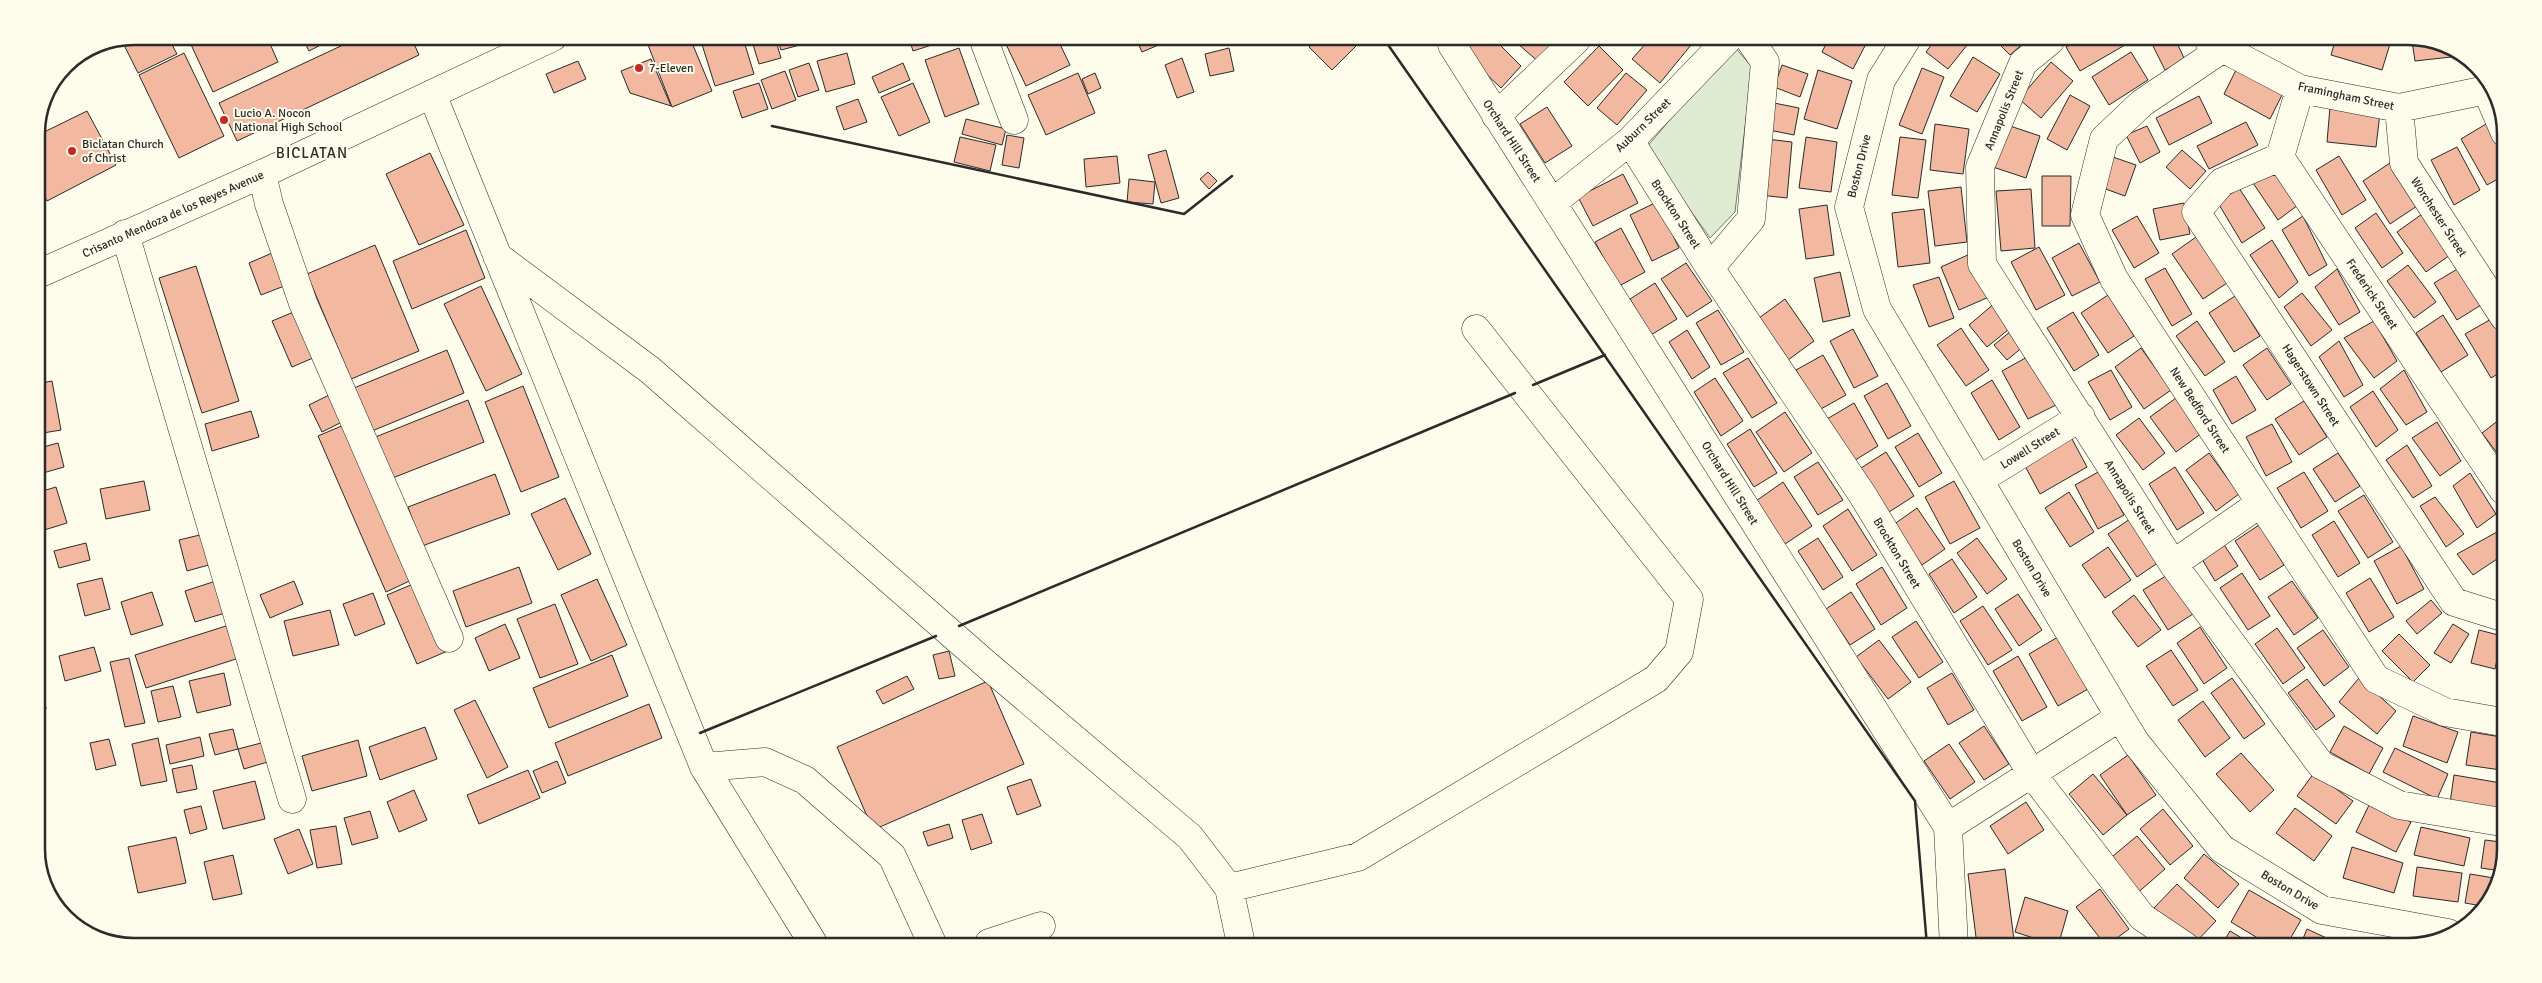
<svg xmlns="http://www.w3.org/2000/svg" width="2542" height="983" font-family="Signika,sans-serif">
	<rect width="100%" height="100%" fill="#fdfbea"/>
	<path fill="#deebd1" stroke="#74746e" d="M1733,45L1752,67L1735,212L1710,238L1646,148Z"/>
	<path fill="#f2b8a0" stroke="#2b2b2b" d="M134,36H175L176,39L170,41L177,54L138,73L121,39Z
		M187,36L267,37L278,62L213,92Z
		M302,37H336L309,51Z
		M360,37H411L419,55L237,141L219,103Z
		M645,37L690,38L712,91L672,107Z
		M700,38H743L754,74L715,86Z
		M751,38H775L781,58L759,64Z
		M777,38H798L800,45L781,50Z
		M909,38H936L938,43L913,51Z
		M1003,38H1057L1070,65L1026,86Z
		M1136,39H1167L1168,41L1142,52Z
		M1318,39H1349L1356,46L1332,70L1309,47Z
		M1475,39H1494L1521,66L1501,88L1463,52Z
		M1522,39L1560,40L1540,63L1518,44Z
		M1649,40H1685L1691,45L1660,83L1632,59Z
		M1828,40H1868L1853,69L1822,52Z
		M1935,40H1971L1948,69L1926,52Z
		M1996,41H2026L2010,55Z
		M2077,41H2123L2125,45L2080,71L2066,47Z
		M2176,41L2185,60L2165,70L2151,42Z
		M2335,41H2380L2390,44L2382,70L2331,55Z
		M2412,41L2439,42L2460,56L2415,61Z
		M1599,46L1623,70L1588,106L1564,82Z
		M959,48L979,104L945,117L925,60Z
		M1229,48L1234,71L1210,76L1205,54Z
		M2131,52L2148,80L2109,105L2092,77Z
		M184,53L224,136L179,158L139,75Z
		M847,53L855,84L826,92L817,61Z
		M1973,57L2000,74L1977,112L1950,96Z
		M1182,58L1194,92L1177,98L1165,65Z
		M651,59L671,106L630,93L621,71Z
		M578,61L586,79L554,93L546,74Z
		M2051,62L2073,81L2041,118L2019,99Z
		M809,63L819,90L798,97L789,70Z
		M903,63L910,80L879,93L872,77Z
		M1782,65L1808,74L1800,97L1774,87Z
		M1922,68L1944,77L1922,134L1899,125Z
		M1818,70L1852,81L1837,129L1804,119Z
		M2236,70L2282,95L2270,119L2224,94Z
		M785,71L796,100L772,109L761,80Z
		M1078,73L1095,113L1046,135L1028,95Z
		M1095,73L1101,88L1088,94L1082,79Z
		M1626,73L1647,90L1617,125L1597,108Z
		M759,83L768,109L742,118L733,91Z
		M913,83L930,122L899,136L881,97Z
		M2070,95L2090,106L2067,150L2047,139Z
		M2199,96L2212,123L2169,145L2156,118Z
		M858,99L867,122L844,130L836,107Z
		M1774,103L1799,108L1794,135L1769,130Z
		M1547,107L1572,146L1545,163L1520,124Z
		M2330,107L2380,113L2376,147L2327,142Z
		M87,111L116,165L47,201L36,180V136Z
		M966,119L1006,129L1002,145L962,134Z
		M2246,122L2258,145L2209,169L2197,146Z
		M1935,124L1969,129L1963,174L1930,170Z
		M2486,124L2505,159V175L2487,185L2461,139Z
		M2007,125L2040,136L2026,178L1993,167Z
		M2147,126L2160,152L2140,163L2126,135Z
		M1007,135L1024,138L1019,168L1002,165Z
		M960,137L996,145L990,171L954,162Z
		M1806,137L1837,142L1831,192L1799,188Z
		M1900,137L1926,140L1918,198L1892,195Z
		M1766,139L1792,142L1787,198L1760,195Z
		M2457,147L2480,190L2454,205L2431,160Z
		M1166,150L1179,198L1161,203L1148,155Z
		M2182,150L2206,171L2190,189L2166,167Z
		M430,153L464,225L419,245L386,174Z
		M1117,156L1120,183L1086,187L1084,159Z
		M2110,156L2136,165L2125,196L2100,187Z
		M2339,156L2366,200L2342,215L2316,170Z
		M2393,161L2420,204L2390,224L2363,181Z
		M2275,164L2298,205L2278,220L2251,180Z
		M1208,172L1217,181L1209,189L1200,179Z
		M1623,174L1638,203L1593,226L1578,197Z
		M2042,176H2071L2070,226H2042Z
		M1129,179L1155,182L1153,204L1127,202Z
		M1961,187L1967,242L1935,246L1928,191Z
		M2239,188L2265,228L2242,243L2218,203Z
		M2031,189L2035,248L2001,251L1996,191Z
		M1657,202L1679,248L1652,261L1630,215Z
		M2184,203L2190,234L2160,240L2153,209Z
		M1827,205L1834,255L1806,259L1799,209Z
		M1924,209L1930,263L1898,267L1892,213Z
		M2376,213L2403,253L2382,268L2355,228Z
		M2422,214L2450,255L2426,272L2397,232Z
		M2137,216L2159,253L2134,268L2112,230Z
		M2303,216L2327,265L2309,276L2282,230Z
		M1621,228L1645,272L1619,286L1595,242Z
		M466,230L485,278L412,309L393,261Z
		M2196,237L2227,283L2203,299L2172,254Z
		M2272,240L2298,282L2279,298L2250,255Z
		M2079,243L2100,282L2072,296L2052,258Z
		M375,245L419,351L351,379L307,274Z
		M2039,247L2065,295L2036,310L2011,262Z
		M279,250L292,283L261,295L249,263Z
		M1970,254L1989,297L1959,310L1941,267Z
		M1686,263L1712,301L1687,317L1661,279Z
		M2408,265L2436,302L2414,318L2387,281Z
		M196,266L239,401L202,413L159,278Z
		M2165,268L2192,314L2172,326L2145,279Z
		M2459,268L2481,305L2457,320L2434,283Z
		M2337,269L2360,312L2339,325L2315,287Z
		M1840,272L1850,316L1823,322L1814,278Z
		M1939,277L1954,318L1929,327L1913,285Z
		M1655,283L1677,319L1651,335L1630,299Z
		M481,286L522,374L486,391L444,304Z
		M2302,293L2332,330L2311,346L2284,307Z
		M2108,295L2134,336L2108,353L2081,313Z
		M2235,296L2260,336L2234,352L2209,313Z
		M1785,299L1814,341L1788,360L1759,318Z
		M1995,303L2014,325L1987,347L1969,325Z
		M301,309L320,355L292,367L272,321Z
		M1718,310L1744,352L1721,365L1696,323Z
		M2073,312L2099,355L2074,371L2047,328Z
		M2443,315L2468,355L2441,372L2416,333Z
		M2493,318L2504,336V370L2491,378L2465,334Z
		M2197,321L2225,362L2205,376L2176,336Z
		M2374,321L2397,361L2374,378L2344,338Z
		M1961,328L1989,370L1966,386L1937,345Z
		M1853,329L1878,376L1854,388L1830,341Z
		M1687,330L1710,367L1692,379L1669,342Z
		M2011,331L2024,346L2007,360L1994,345Z
		M2339,341L2363,385L2344,397L2319,357Z
		M2141,348L2171,390L2144,409L2115,367Z
		M2267,348L2291,384L2267,400L2243,365Z
		M447,350L464,393L372,431L354,388Z
		M1823,355L1846,395L1819,410L1796,370Z
		M2029,356L2056,405L2028,419L2002,371Z
		M1748,358L1777,403L1752,418L1723,373Z
		M2111,370L2132,407L2110,420L2088,382Z
		M2404,370L2427,412L2406,425L2380,389Z
		M2236,376L2256,410L2232,424L2213,390Z
		M1715,378L1743,421L1721,436L1694,392Z
		M1992,380L2020,427L1999,440L1971,393Z
		M52,381L61,430L37,434L36,384Z
		M1887,383L1911,426L1888,439L1864,396Z
		M523,386L559,477L521,492L485,402Z
		M2373,391L2398,430L2376,447L2350,407Z
		M335,392L348,419L322,432L309,405Z
		M2176,398L2202,433L2176,452L2150,417Z
		M468,400L484,442L390,479L373,438Z
		M2304,401L2327,437L2299,455L2275,419Z
		M1854,403L1878,446L1852,462L1827,419Z
		M251,411L259,437L212,451L205,424Z
		M1785,412L1812,453L1784,472L1756,432Z
		M2504,416L2503,461L2482,433Z
		M2139,418L2165,453L2143,470L2116,435Z
		M351,422L418,577L386,592L318,436Z
		M2437,422L2461,461L2440,476L2412,438Z
		M2272,424L2292,462L2266,476L2246,437Z
		M1750,429L1777,473L1754,487L1727,444Z
		M1918,433L1942,473L1919,487L1895,447Z
		M2071,437L2087,467L2040,494L2024,464Z
		M58,443L64,467L36,475V449Z
		M2407,445L2432,486L2413,498L2386,460Z
		M1886,452L1914,496L1889,512L1861,468Z
		M2209,453L2239,494L2216,511L2186,470Z
		M2338,453L2360,486L2335,502L2313,469Z
		M1818,462L1843,500L1818,515L1794,477Z
		M2175,467L2204,513L2177,530L2149,484Z
		M2100,471L2124,515L2098,529L2075,485Z
		M2304,472L2328,511L2301,528L2277,488Z
		M2470,473L2496,514L2477,528L2453,486Z
		M495,474L510,514L422,546L408,507Z
		M144,481L150,510L106,519L100,489Z
		M1954,481L1980,528L1950,544L1925,497Z
		M1783,482L1812,526L1785,544L1756,501Z
		M56,487L67,523L41,531L36,515V493Z
		M2069,492L2094,532L2070,547L2045,508Z
		M2364,495L2393,542L2368,558L2338,511Z
		M2435,497L2464,534L2446,547L2420,506Z
		M565,498L591,554L558,570L531,514Z
		M1917,508L1945,549L1922,565L1893,525Z
		M1848,509L1877,555L1852,571L1823,526Z
		M2130,519L2159,562L2137,577L2108,534Z
		M2334,521L2360,563L2338,577L2312,535Z
		M2259,525L2284,565L2260,580L2235,541Z
		M2497,532L2503,541V555L2473,575L2457,554Z
		M208,533L216,563L187,571L179,540Z
		M1818,538L1843,577L1823,590L1798,551Z
		M1977,538L2007,579L1987,594L1957,553Z
		M2221,540L2238,566L2215,581L2199,554Z
		M86,543L90,560L59,568L54,551Z
		M2401,546L2424,589L2397,604L2374,561Z
		M2108,547L2131,580L2105,598L2082,565Z
		M1952,559L1977,597L1954,613L1929,574Z
		M519,567L532,603L466,627L453,591Z
		M1882,567L1907,608L1881,625L1856,584Z
		M2242,573L2270,616L2248,630L2220,588Z
		M2169,574L2193,614L2168,630L2143,590Z
		M102,578L110,609L85,616L77,584Z
		M2370,578L2394,617L2369,632L2346,593Z
		M222,579L232,611L195,622L185,591Z
		M597,579L627,645L591,661L561,595Z
		M294,581L303,604L270,618L260,595Z
		M420,581L450,650L417,664L387,595Z
		M2292,581L2318,618L2294,635L2268,597Z
		M152,592L163,625L131,635L121,602Z
		M1851,592L1875,629L1850,645L1826,609Z
		M373,593L385,624L355,636L343,604Z
		M2018,594L2042,630L2019,646L1995,609Z
		M2134,595L2161,630L2138,647L2112,612Z
		M2431,600L2442,613L2417,634L2406,621Z
		M36,603H43V628H36Z
		M555,604L578,664L540,678L517,619Z
		M1983,606L2012,650L1988,665L1960,621Z
		M330,610L339,645L293,656L284,621Z
		M1916,621L1943,662L1919,678L1892,637Z
		M505,624L520,658L489,671L475,638Z
		M2453,624L2469,634L2451,663L2434,653Z
		M229,625L239,658L146,688L135,655Z
		M2200,627L2227,668L2204,684L2177,643Z
		M2277,628L2305,668L2283,684L2255,644Z
		M2323,630L2349,667L2324,686L2297,648Z
		M2479,630L2502,636L2495,669L2471,663Z
		M2399,634L2430,665L2413,682L2382,651Z
		M2058,637L2088,689L2058,706L2029,654Z
		M1879,640L1911,682L1888,699L1856,657Z
		M36,646H42L45,668L36,669Z
		M94,647L101,671L65,681L59,656Z
		M2171,650L2198,690L2173,706L2146,666Z
		M949,651L955,676L939,679L933,655Z
		M612,655L628,696L549,728L533,688Z
		M2018,656L2047,707L2022,721L1993,671Z
		M129,658L145,723L125,727L110,662Z
		M224,673L231,705L197,713L189,681Z
		M1952,673L1974,710L1948,725L1927,688Z
		M907,676L914,689L883,704L876,691Z
		M2232,678L2265,724L2244,739L2211,693Z
		M2359,678L2396,711L2377,734L2339,702Z
		M2307,679L2335,716L2316,730L2288,693Z
		M988,681L1024,764L873,830L837,747Z
		M43,683L46,709L36,710V684Z
		M173,686L181,717L158,722L151,691Z
		M475,700L508,767L487,778L454,710Z
		M2203,701L2230,738L2205,757L2178,720Z
		M649,704L662,738L568,776L555,743Z
		M2413,716L2458,732L2447,763L2403,746Z
		M1984,726L2009,764L1984,780L1959,743Z
		M2344,726L2383,748L2369,774L2330,752Z
		M425,727L437,759L380,780L369,747Z
		M233,729L238,749L215,755L209,734Z
		M2471,732L2501,737V770L2466,765Z
		M200,737L204,756L170,764L166,745Z
		M158,738L167,781L141,786L132,744Z
		M109,739L116,765L96,770L90,743Z
		M358,740L367,776L312,791L302,756Z
		M265,742L271,761L244,769L238,749Z
		M1949,744L1975,782L1950,799L1924,761Z
		M2395,748L2448,774L2437,799L2383,772Z
		M2241,753L2274,790L2250,812L2216,774Z
		M2128,755L2156,795L2127,815L2100,775Z
		M557,761L566,783L542,793L533,771Z
		M192,765L197,789L177,793L172,769Z
		M528,770L540,798L479,824L467,795Z
		M2314,773L2353,801L2336,824L2297,796Z
		M2093,774L2127,815L2103,835L2069,794Z
		M2454,775L2501,783V812L2450,803Z
		M1031,779L1041,806L1017,815L1007,787Z
		M255,781L265,819L223,829L213,791Z
		M414,790L427,820L399,832L387,802Z
		M2026,802L2044,830L2008,854L1990,826Z
		M2370,803L2411,822L2396,852L2356,832Z
		M201,806L207,829L190,834L184,810Z
		M2295,808L2332,836L2314,861L2276,833Z
		M2163,809L2193,846L2170,865L2140,829Z
		M370,811L378,838L352,845L344,818Z
		M982,814L992,843L971,850L962,820Z
		M949,824L953,838L928,846L923,832Z
		M336,826L342,864L317,868L310,830Z
		M2421,827L2470,838L2464,866L2414,855Z
		M299,829L313,864L288,874L274,839Z
		M2137,836L2165,869L2135,895L2107,861Z
		M176,837L186,883L138,893L128,847Z
		M2485,840L2501,842V871L2481,868Z
		M2352,847L2403,863L2394,893L2343,878Z
		M2204,854L2239,884L2218,908L2184,878Z
		M233,855L242,894L213,900L204,862Z
		M2417,867L2462,873L2458,902L2413,896Z
		M2005,869L2014,940L1977,945L1968,874Z
		M2470,874L2500,879L2482,906L2465,903Z
		M2177,884L2216,921L2193,945L2154,908Z
		M2100,889L2129,929L2106,946L2076,907Z
		M2249,890L2301,920L2286,946H2271L2231,922Z
		M2025,897L2068,911L2058,946L2015,932Z
		M2307,929L2346,947L2300,946Z
		M2230,931L2255,946H2221Z
		M2140,937L2149,946H2132Z"/>
	<g fill="none" stroke-linecap="round" stroke-linejoin="round">
		<g stroke="#2b2b2b" stroke-width="29">
			<path id="minor" d="M983,38L1014,120
				M1457,39L1452,45L1948,827L1954,946
				M1906,40L1881,80L1849,207L1877,309L2120,717L2136,743L2222,849L2322,910L2448,933
				M2050,41L2023,63L1980,167L1982,264L2173,564L2321,765L2399,805L2501,822
				M2209,41L2300,89L2399,108L2491,89
				M2222,49L2142,103L2104,139L2085,215L2114,279L2376,679L2445,712L2502,722
				M2300,89L2280,157L2503,490
				M2487,91L2505,133
				M432,94L704,767L813,943
				M2399,108L2404,163L2504,317
				M1496,116L1576,40
				M1630,141L1710,268L1862,494L2032,774L2142,917L2185,946
				M2280,157L2222,182L2196,212L2454,602L2502,617
				M262,174L269,204L303,303L449,638
				M1552,203L1630,141L1727,40
				M125,234L292,799
				M497,256L650,370L987,665L1190,837L1229,888L1241,944
				M1710,268L1751,219L1765,62L1750,40
				M1979,480L2081,417
				M2173,564L2261,503
				M704,767L765,762L805,780L892,856L932,943
				M1948,827L2120,717
				M1229,888L1358,857L1656,679L1679,652L1689,599L1476,329
				M989,943L1041,926"/>
		</g>
		<g stroke="#2b2b2b" stroke-width="29">
			<path id="major" d="M36,275L262,174L553,37"/>
		</g>
		<use href="#minor" stroke="#fdfbea" stroke-width="28"/>
		<use href="#major" stroke="#fdfbea" stroke-width="28"/>
		<path stroke="#2b2b2b" stroke-width="2.5" d="M1384,39L1915,801L1927,946
			M772,126L1184,214L1232,176
			M1533,385L1605,355
			M959,626L1515,393
			M700,733L936,636"/>
	</g>
	<g fill="#c62828" stroke="#fdfbea" stroke-width="2">
		<circle cx="639" cy="68" r="5"/>
		<circle cx="224" cy="120" r="5"/>
		<circle cx="72" cy="151" r="5"/>
	</g>
	<g text-anchor="middle" stroke-width="4" stroke-linejoin="round" paint-order="stroke">
		<g font-size="12" fill="#2b2b2b" stroke="#fdfbea" text-anchor="start">
			<text x="649" y="72">7-Eleven</text>
			<text x="234" y="117">Lucio A. Nocon<tspan x="234" dy="14">National High School</tspan></text>
			<text x="82" y="148">Biclatan Church<tspan x="82" dy="14">of Christ</tspan></text>
		</g>
		<g font-size="12" fill="#2b2b2b" stroke="#fdfbea">
			<text transform="translate(2346 96) rotate(12)" y="4">Framingham Street</text>
			<text transform="translate(2004 110) rotate(-68)" y="4">Annapolis Street</text>
			<text transform="translate(1643 125) rotate(-44)" y="4">Auburn Street</text>
			<text transform="translate(1512 141) rotate(57)" y="4">Orchard Hill Street</text>
			<text transform="translate(1859 166) rotate(-76)" y="4">Boston Drive</text>
			<text transform="translate(173 214) rotate(-24)" y="4">Crisanto Mendoza de los Reyes Avenue</text>
			<text transform="translate(1676 214) rotate(57)" y="4">Brockton Street</text>
			<text transform="translate(2439 217) rotate(57)" y="4">Worchester Street</text>
			<text transform="translate(2372 294) rotate(56)" y="4">Frederick Street</text>
			<text transform="translate(2311 385) rotate(57)" y="4">Hagerstown Street</text>
			<text transform="translate(2200 410) rotate(57)" y="4">New Bedford Street</text>
			<text transform="translate(2030 448) rotate(-32)" y="4">Lowell Street</text>
			<text transform="translate(1730 483) rotate(58)" y="4">Orchard Hill Street</text>
			<text transform="translate(2130 497) rotate(58)" y="4">Annapolis Street</text>
			<text transform="translate(1897 553) rotate(59)" y="4">Brockton Street</text>
			<text transform="translate(2032 568) rotate(59)" y="4">Boston Drive</text>
			<text transform="translate(2290 890) rotate(31)" y="4">Boston Drive</text>
		</g>
		<g font-size="15" letter-spacing="1" fill="#2b2b2b" stroke="#fdfbea">
			<text x="312" y="158">BICLATAN</text>
		</g>
	</g>
	<path d="M0 0H2542V983H0ZM134 45H2408A89 89 0 0 1 2497 134V849A89 89 0 0 1 2408 938H134A89 89 0 0 1 45 849V134A89 89 0 0 1 134 45Z" fill="#fdfbea" fill-rule="evenodd"/>
	<path fill="none" stroke="#2b2b2b" stroke-width="2.5" d="M134 45H2408A89 89 0 0 1 2497 134V849A89 89 0 0 1 2408 938H134A89 89 0 0 1 45 849V134A89 89 0 0 1 134 45Z"/>
</svg>
